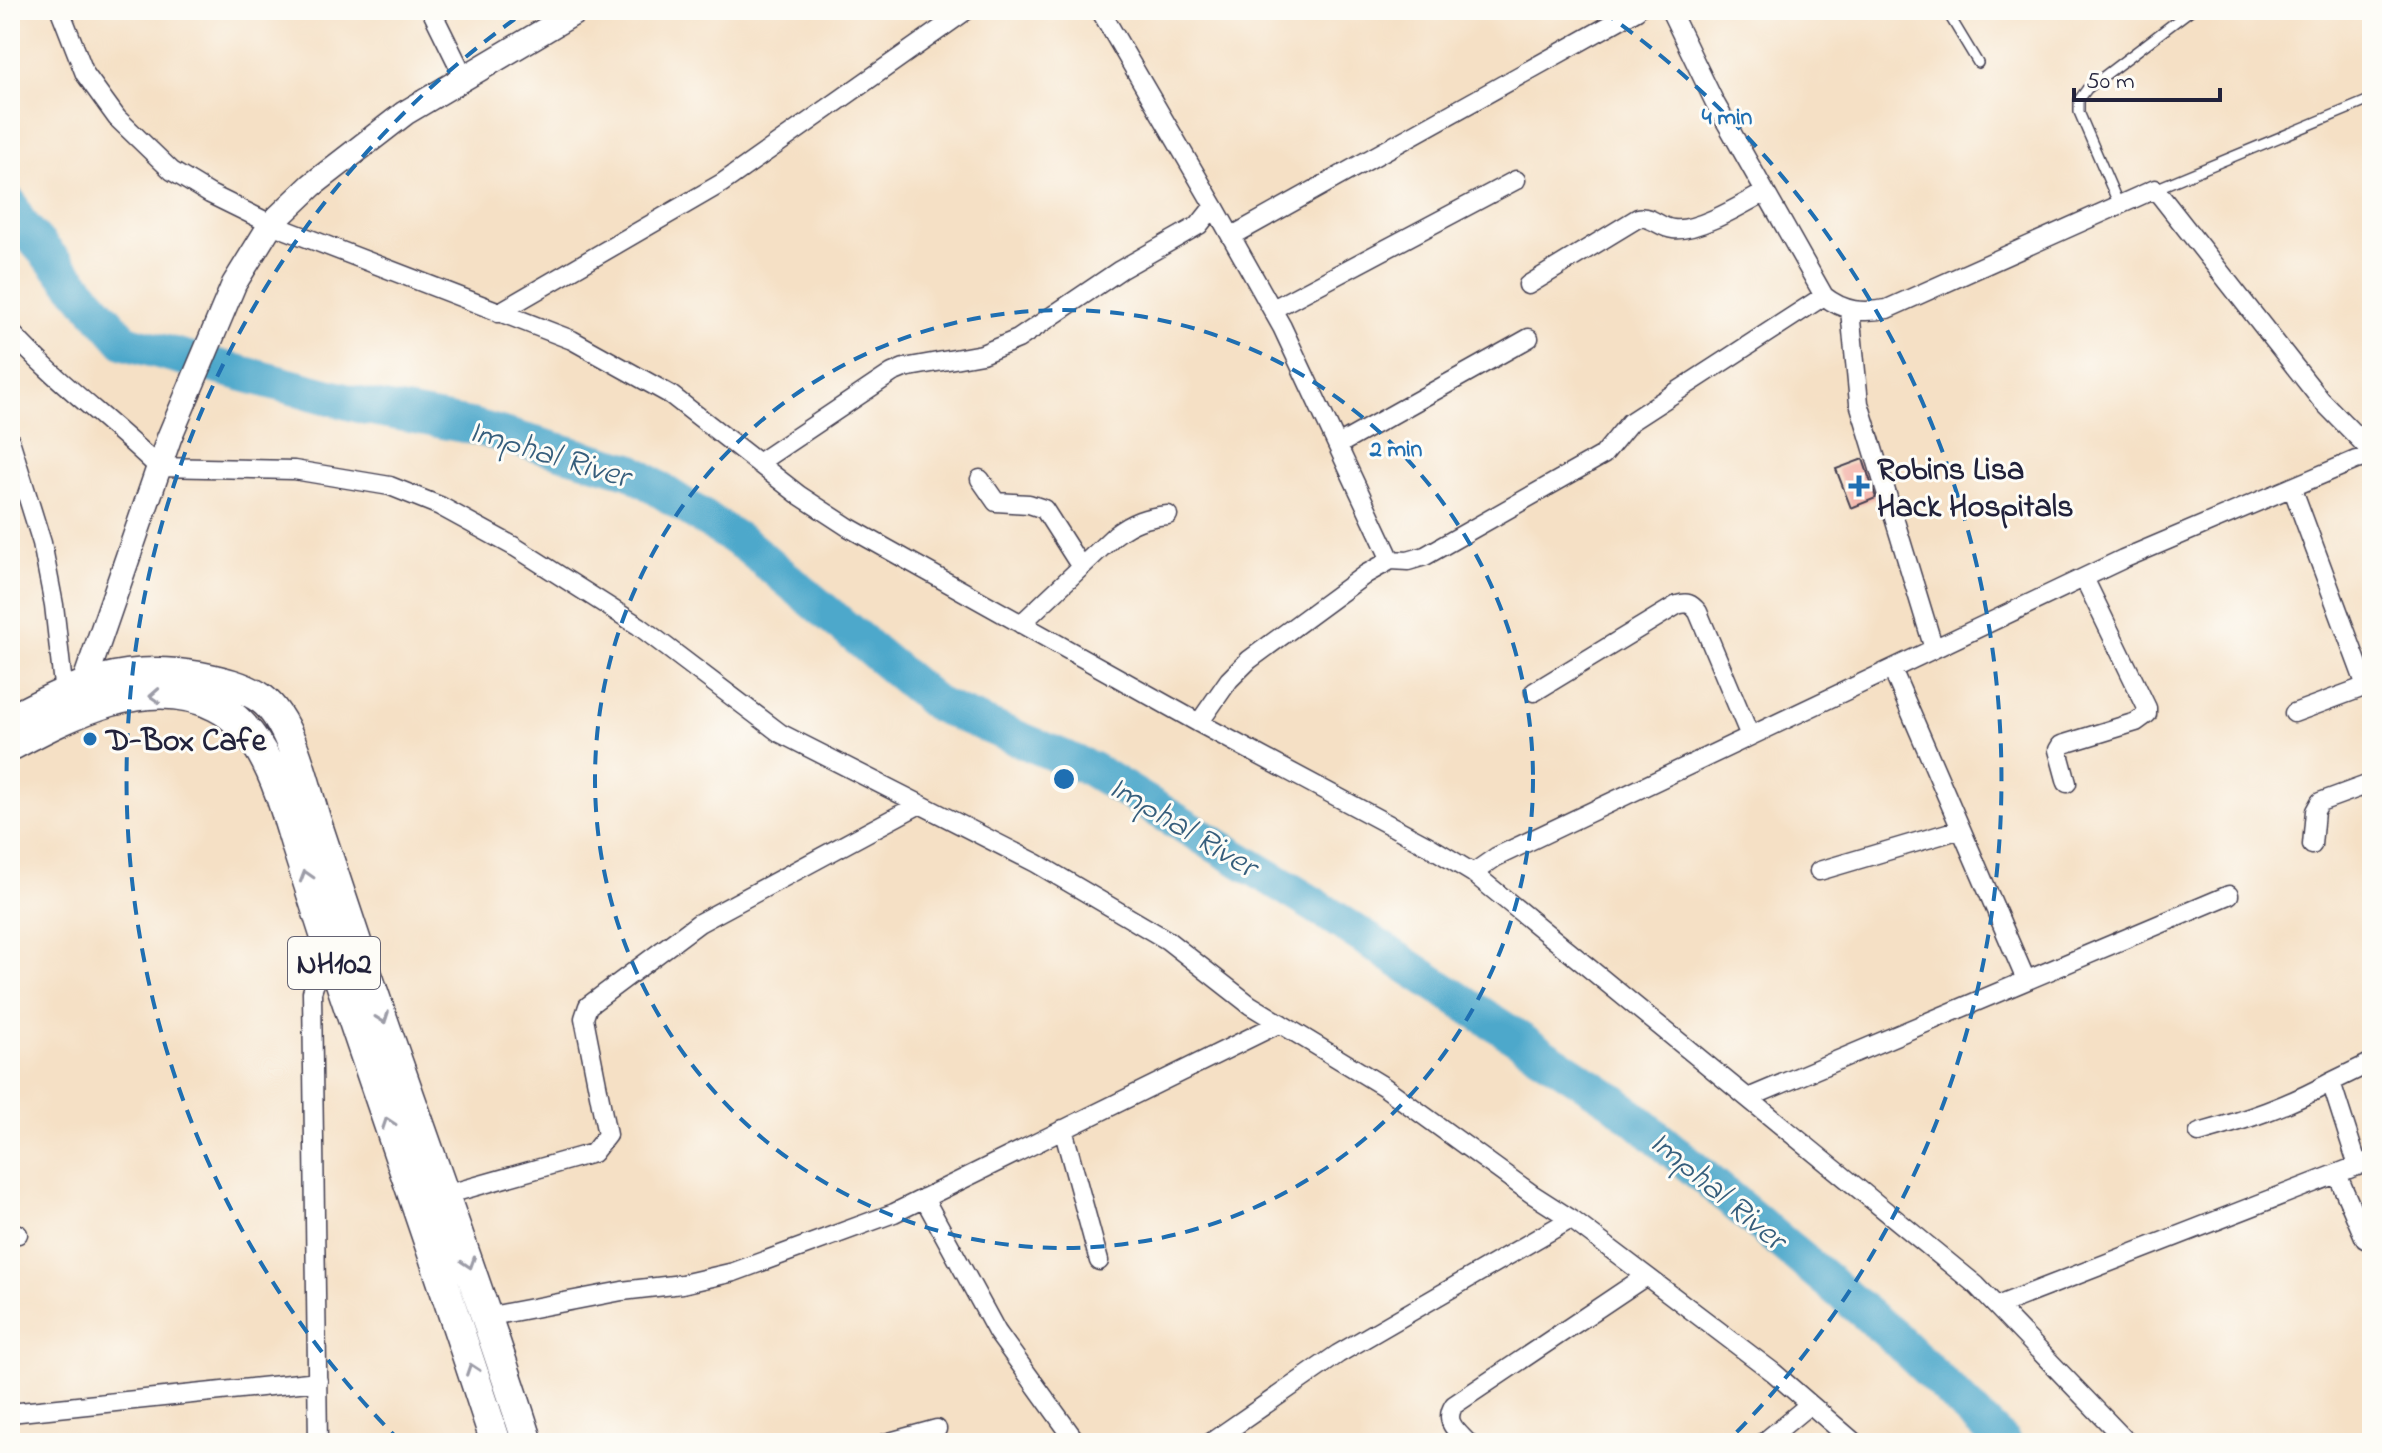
<svg xmlns="http://www.w3.org/2000/svg" width="2382" height="1453" font-family="'Indie Flower',sans-serif">
	<rect width="100%" height="100%" fill="#fdfcf7"/>
	<filter id="ink" filterUnits="userSpaceOnUse"><feTurbulence type="fractalNoise" baseFrequency=".0125" numOctaves="2"/><feDisplacementMap in="SourceGraphic" scale="16" xChannelSelector="R" yChannelSelector="G"/><feConvolveMatrix kernelMatrix="1 2 1 2 8 2 1 2 1" color-interpolation-filters="sRGB"/></filter>
	<filter id="wash" filterUnits="userSpaceOnUse"><feTurbulence type="fractalNoise" baseFrequency=".006" numOctaves="4" result="noise"/><feDisplacementMap in="SourceGraphic" scale="32" xChannelSelector="R" yChannelSelector="G"/><feGaussianBlur stdDeviation="1.8" result="paint"/><feColorMatrix in="noise" values="0 0 0 0 0 0 0 0 0 0 0 0 0 0 0 0 0 1.4 0 .05"/><feComposite in="paint" operator="in"/></filter>
	<g filter="url(#wash)">
		<rect width="100%" height="100%" fill="#f5e0c5"/>
		<g fill="none" stroke-linecap="round" stroke-linejoin="round">
			<path stroke="#4ea8cb" stroke-width="36" d="M10,204L18,221L125,342L367,407L475,427L631,471L747,546L938,705L1091,769L1313,904L1615,1102L1894,1337L2003,1443"/>
		</g>
		<g id="blocks">
			<path fill="#f3afa4" d="M1863,459L1876,498L1851,508L1836,469Z"/>
		</g>
	</g>
	<g filter="url(#ink)">
		<use href="#blocks" fill-opacity="0" stroke="#423e50" stroke-width="2"/>
		<g fill="none" stroke-linecap="round" stroke-linejoin="round">
			<g stroke="#423e50" stroke-width="12">
				<path id="service" d="M1946,10L1978,63
					M2155,189L2372,99
					M2119,205L2079,112V100L2087,89L2191,10"/>
			</g>
			<g stroke="#423e50" stroke-width="21">
				<path id="minor" d="M60,10L85,74L117,118L172,171L210,194L271,224L572,340L671,395L799,495L848,527L1199,723L1427,845L1473,873L1976,1285L2128,1443
					M431,10L464,77
					M1670,10L1715,103L1824,296C1844,312 1863,313 1887,309L2155,189L2321,400L2372,452
					M1214,206L1282,327L1391,560
					M1232,236L1637,10
					M1528,285L1638,218C1651,215 1660,228 1673,229C1698,232 1743,204 1765,192
					M1273,309L1516,180
					M1850,310L1859,403L1934,649
					M498,313L722,183L967,10
					M10,331C55,381 110,420 158,467L294,470L390,486L440,506L515,547L639,626L780,733L1036,863L1167,940L1250,1005L1383,1086L1532,1194L1571,1219L1773,1372L1855,1443
					M10,440L42,543L54,605L64,694
					M1338,445L1529,338
					M758,463L892,373L904,368L982,354L1018,339L1120,270L1199,225L1214,206L1100,10
					M980,479L996,502L1029,504L1044,509L1081,567
					M2292,487L2366,686
					M1021,624L1115,535C1132,522 1146,517 1168,515
					M1892,669L2026,980
					M1534,692L1677,605C1687,602 1691,603 1698,612L1750,736
					M2294,713L2372,684
					M1199,723L1229,680L1249,660L1366,574L1391,560L1408,561L1425,556L1603,455L1630,422L1824,296
					M2067,783L2058,750L2061,745L2136,722L2147,714V708L2084,578
					M2312,845L2315,811L2320,802L2372,783
					M1819,871L1961,829
					M1473,873L1496,857L2123,559L2356,460L2372,457
					M1748,1098L2229,895
					M1063,1129L1099,1261
					M2199,1133C2246,1120 2288,1106 2331,1082
					M2358,1166L2331,1082L2372,1062
					M2337,1174L2365,1239L2372,1242
					M445,1195L593,1153L607,1135L584,1018L588,1006L699,923L920,804
					M924,1198L997,1332L1077,1443
					M10,1232L18,1234
					M1997,1306L2372,1160
					M486,1317L622,1291L682,1284L734,1272L894,1213L1280,1023
					M10,1413L318,1381
					M318,1443L312,992L319,971L334,947
					M886,1443L937,1429
					M1210,1443L1338,1354L1571,1219
					M1468,1443C1457,1431 1443,1422 1454,1405L1646,1276
					M1763,1443L1810,1404"/>
			</g>
			<g stroke="#423e50" stroke-width="27">
				<path id="tertiary" d="M78,695L84,684L169,438L234,284L271,224L312,185L405,113L579,10"/>
			</g>
			<g stroke="#423e50" stroke-width="33">
				<path id="trunk" d="M10,720C77,685 122,663 200,677C220,681 244,686 262,699C293,723 305,789 317,825C332,871 348,917 363,963C417,1123 477,1281 528,1443
					M10,746C70,714 149,672 216,706C236,716 251,734 262,753C278,781 287,814 296,844C310,887 323,929 337,971C390,1129 445,1285 496,1443"/>
			</g>
			<use href="#service" stroke="#fff" stroke-width="9"/>
			<use href="#minor" stroke="#fff" stroke-width="18"/>
			<use href="#tertiary" stroke="#fff" stroke-width="24"/>
			<use href="#trunk" stroke="#fff" stroke-width="30"/>
		</g>
		<defs><path id="oneway-chevron" d="M-2-3.5L2.5 0L-2 3.5" fill="none" stroke-width="1.6" stroke-linecap="round" stroke-linejoin="round" transform="scale(2)"/></defs>
		<g stroke="#9c9ca7">
			<use href="#oneway-chevron" transform="translate(155 696) rotate(177)"/>
			<use href="#oneway-chevron" transform="translate(306 876) rotate(-107)"/>
			<use href="#oneway-chevron" transform="translate(383 1018) rotate(70)"/>
			<use href="#oneway-chevron" transform="translate(388 1123) rotate(-109)"/>
			<use href="#oneway-chevron" transform="translate(469 1263) rotate(72)"/>
			<use href="#oneway-chevron" transform="translate(472 1369) rotate(-109)"/>
		</g>
	</g>
	<g fill="none" stroke="#1f6fb2" stroke-width="4" stroke-dasharray="14 10">
		<circle cx="1064" cy="779" r="469"/>
		<path d="M401 1442A938 938 0 0 1 526 11M1602 11A938 938 0 0 1 1727 1442"/>
	</g>
	<g fill="#1f6fb2" stroke="#fdfcf7" stroke-width="3">
		<path d="M1855 474h8v8h8v8h-8v8h-8v-8h-8v-8h8z"/>
		<circle cx="90" cy="739" r="8"/>
	</g>
	<g text-anchor="middle" stroke-width="6" stroke-linejoin="round" paint-order="stroke">
		<rect fill="#fdfcf7" stroke="#646373" stroke-width="2" x="288" y="937" width="92" height="52" rx="6"/>
		<g font-size="30" font-weight="bold" fill="#22223b">
			<text x="334" y="973">NH102</text>
		</g>
		<g font-size="32" font-weight="bold" fill="#22223b" stroke="#fdfcf7" text-anchor="start">
			<text x="1877" y="479">Robins Lisa<tspan x="1877" dy="37">Hack Hospitals</tspan></text>
			<text x="106" y="750">D-Box Cafe</text>
		</g>
		<g font-size="34" font-style="italic" fill="#365e7c" stroke="#fdfcf7">
			<text transform="translate(550 452) rotate(17)" y="12">Imphal River</text>
			<text transform="translate(1184 825) rotate(31)" y="12">Imphal River</text>
			<text transform="translate(1719 1189) rotate(40)" y="12">Imphal River</text>
		</g>
	</g>
	<circle cx="1064" cy="779" r="12" fill="#1f6fb2" stroke="#fdfcf7" stroke-width="4"/>
	<g font-size="24" text-anchor="middle" font-weight="bold" fill="#1f6fb2" stroke="#fdfcf7" stroke-width="6" stroke-linejoin="round" paint-order="stroke">
		<text x="1727" y="124">4 min</text>
		<text x="1396" y="456">2 min</text>
	</g>
	<rect width="2382" height="1453" fill="none" stroke="#fdfcf7" stroke-width="40"/>
	<path d="M2074 88v12h146v-12" fill="none" stroke="#22223b" stroke-width="4"/>
	<text x="2086" y="88" font-size="24" fill="#22223b" stroke="#fdfcf7" stroke-width="6" paint-order="stroke">50 m</text>
</svg>
